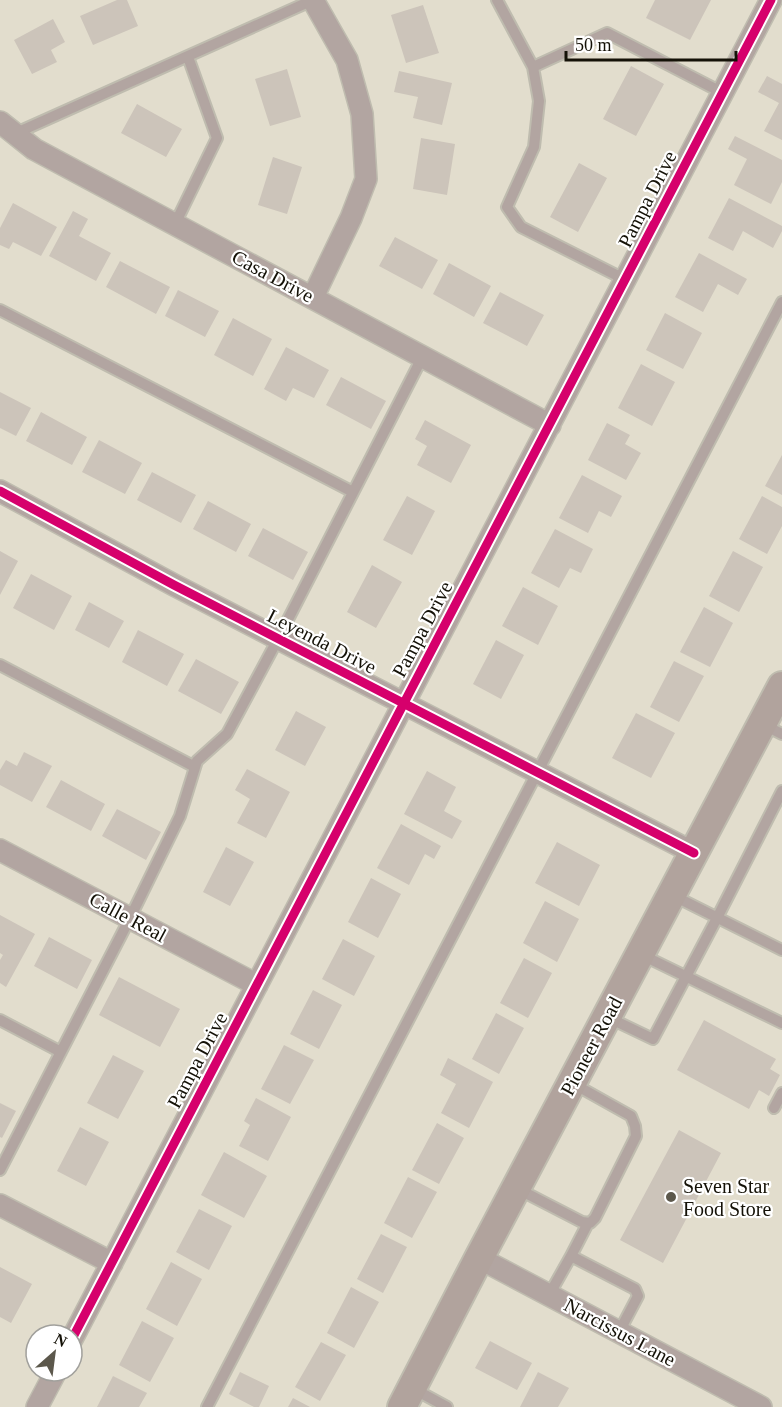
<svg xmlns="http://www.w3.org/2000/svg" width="782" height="1407" font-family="'Times New Roman',serif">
	<rect width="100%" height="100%" fill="#e2ddcd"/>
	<path fill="#ccc4ba" d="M117,0H127L138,26L93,45L80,16Z
		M655,0H711L690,40L646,18Z
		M423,5L439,53L406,63L391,15Z
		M53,19L65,42L51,50L57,62L32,74L14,40Z
		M631,66L664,84L636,136L603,119Z
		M287,69L301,117L270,126L255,79Z
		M399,71L452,83L442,125L413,118L418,97L394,92Z
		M767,76L782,84V140L764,131L779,103L758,92Z
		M137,104L182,129L166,157L121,133Z
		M735,136L782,160V182L771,204L734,185L747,159L728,149Z
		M421,138L455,144L447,195L413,189Z
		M273,157L302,167L287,214L258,205Z
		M579,163L607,178L578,232L550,217Z
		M729,198L782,226V231L773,248L743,231L733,251L708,238Z
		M13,203L57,227L41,256L13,242L9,249L0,245V228Z
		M73,211L88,219L79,236L111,253L96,281L49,256Z
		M395,237L438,260L422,289L379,266Z
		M699,253L747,279L738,295L718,284L703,312L675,297Z
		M120,261L170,287L156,314L106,287Z
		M449,263L491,286L474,317L433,294Z
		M178,290L219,311L205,337L165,316Z
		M500,292L544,315L527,346L483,323Z
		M665,313L702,333L683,369L646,350Z
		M233,318L272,339L253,376L214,355Z
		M286,347L329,370L314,398L293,388L286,401L264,389Z
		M641,364L675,382L652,426L618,408Z
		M341,377L386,401L371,429L326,405Z
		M0,392L31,408L16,436L0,428Z
		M41,412L87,437L72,465L26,441Z
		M425,420L471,445L451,483L417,465L427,446L415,439Z
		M607,423L630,435L625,444L641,453L626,480L588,460Z
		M99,440L142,463L125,494L82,472Z
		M782,455V495L765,486Z
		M152,472L196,495L181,523L137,500Z
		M582,475L622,496L611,517L599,511L588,533L559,518Z
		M407,496L435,511L412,555L383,540Z
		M762,496L782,507V526L767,554L739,539Z
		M208,501L251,524L236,552L193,529Z
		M263,528L308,552L293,580L248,556Z
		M555,529L593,549L581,573L570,568L559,588L531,573Z
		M0,551L18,561L0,595Z
		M733,551L763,567L739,612L709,596Z
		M372,565L402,582L376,628L347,612Z
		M31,574L72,596L54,630L13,608Z
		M523,587L558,606L538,645L502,626Z
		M89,602L124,621L109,648L75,630Z
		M704,607L733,623L710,667L680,652Z
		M138,630L184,654L167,686L122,662Z
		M496,640L524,655L501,699L473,684Z
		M196,659L239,682L221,714L178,691Z
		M674,661L704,676L679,722L650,707Z
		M296,711L326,727L305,766L275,750Z
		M636,713L675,733L651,778L612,758Z
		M24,752L52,766L32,802L0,785V770L6,760L17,766Z
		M247,769L290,792L266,838L237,823L250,799L235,790Z
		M427,771L456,787L444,811L462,821L452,839L404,814Z
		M61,780L105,804L91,831L46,807Z
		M117,809L161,832L146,860L102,836Z
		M401,824L441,846L434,859L425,854L409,885L377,868Z
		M557,842L600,865L579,906L535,883Z
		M226,847L254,862L230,906L203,892Z
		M371,878L401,894L378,938L348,922Z
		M545,901L579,919L557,962L523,943Z
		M0,915L35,934L6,987L0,983V960L3,955L0,953Z
		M49,937L92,960L77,989L34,966Z
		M343,939L375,956L354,996L322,979Z
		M524,958L552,973L528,1018L500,1003Z
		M119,977L180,1009L160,1047L99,1015Z
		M313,990L342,1005L319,1049L290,1034Z
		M496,1013L524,1028L499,1074L472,1059Z
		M704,1020L776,1059L770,1069L780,1075L769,1096L759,1090L749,1109L677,1070Z
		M284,1045L314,1060L290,1104L261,1089Z
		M113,1055L144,1071L118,1119L87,1103Z
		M448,1058L493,1082L469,1128L441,1113L456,1084L440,1075Z
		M256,1098L291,1117L268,1161L239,1146L250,1125L244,1121Z
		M0,1103L16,1111L2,1138L0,1137Z
		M437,1123L464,1138L439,1184L412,1170Z
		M80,1127L109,1142L86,1186L57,1171Z
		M679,1130L721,1153L663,1263L620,1240Z
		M224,1152L267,1176L244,1218L201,1195Z
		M408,1177L437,1192L412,1238L384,1223Z
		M199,1209L232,1226L209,1270L176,1252Z
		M381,1234L407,1247L383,1293L357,1279Z
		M171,1262L202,1279L177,1326L146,1309Z
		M0,1267L32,1284L11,1323L0,1317Z
		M351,1287L379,1302L354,1348L327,1333Z
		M142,1321L174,1338L150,1382L119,1365Z
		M490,1341L532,1363L517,1390L475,1368Z
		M321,1342L346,1355L320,1401L295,1387Z
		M240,1372L269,1386L259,1407H254L229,1394Z
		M538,1372L569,1388L558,1407H520Z
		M113,1376L147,1393L139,1407H97Z
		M293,1398L310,1407H288Z"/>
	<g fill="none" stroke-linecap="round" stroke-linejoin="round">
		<g stroke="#bfbcaf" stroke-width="14">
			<path id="lane" d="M497,0L533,67L539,101L534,147L507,207L521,227L626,280
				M533,67L607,33L723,93
				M14,134L313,0
				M175,224L217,138L188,57
				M0,310L353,492
				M0,665L195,767
				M762,724L782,734
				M672,895L782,950
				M642,955L782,1023
				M607,1017L653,1039L717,918L782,791
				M0,1020L61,1052
				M774,1108L782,1093
				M0,1170L130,918L180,816L197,761L227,734L278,639L423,356
				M516,1188L582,1222L590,1223L595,1218L636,1136L635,1126L631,1116L572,1083
				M588,1223L571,1256L635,1289L638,1296L619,1332
				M549,1295L571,1256
				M412,1388L447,1407
				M207,1407L782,302"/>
		</g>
		<g stroke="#bfbcaf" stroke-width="24">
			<path id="street" d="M0,122L34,149L550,425
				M313,297L351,218L366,179L362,114L347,60L313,0
				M0,491L174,585L694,853
				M0,850L257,985
				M0,1205L112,1263
				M479,1258L761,1407
				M72,1339L771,0
				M37,1407L56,1371"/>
		</g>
		<g stroke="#bfbcaf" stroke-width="32">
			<path id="secondary" d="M402,1407L479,1258L782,686"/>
		</g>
		<use href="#lane" stroke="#b2a5a1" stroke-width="10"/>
		<use href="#street" stroke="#b2a5a1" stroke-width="21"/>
		<use href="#secondary" stroke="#b1a39d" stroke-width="28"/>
		<g stroke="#fff" stroke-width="13">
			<path id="cycleway" d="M0,491L174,585L694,853
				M72,1339L771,0"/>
		</g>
		<use href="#cycleway" stroke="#d6006c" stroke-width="9"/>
	</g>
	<circle fill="#5c584c" stroke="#fff" stroke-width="2" cx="671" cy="1197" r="6"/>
	<g text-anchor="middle" stroke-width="4.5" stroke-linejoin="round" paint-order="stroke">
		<g font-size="20" fill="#141107" stroke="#fff">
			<text transform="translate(647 199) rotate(-63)" y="7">Pampa Drive</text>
			<text transform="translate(273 276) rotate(28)" y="7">Casa Drive</text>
			<text transform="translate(422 629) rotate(-62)" y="7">Pampa Drive</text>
			<text transform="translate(322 641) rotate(27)" y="7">Leyenda Drive</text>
			<text transform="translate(128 917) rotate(28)" y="7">Calle Real</text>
			<text transform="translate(591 1046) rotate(-62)" y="7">Pioneer Road</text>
			<text transform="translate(197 1060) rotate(-62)" y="7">Pampa Drive</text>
			<text transform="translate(620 1332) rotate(28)" y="7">Narcissus Lane</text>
		</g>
		<g font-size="20" fill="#141107" stroke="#fff" text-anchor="start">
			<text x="683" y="1193">Seven Star<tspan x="683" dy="23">Food Store</tspan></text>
		</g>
	</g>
	<g transform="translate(54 1353) rotate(28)"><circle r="28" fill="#ffffff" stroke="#a1a09c" stroke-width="1.5"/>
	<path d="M0-4.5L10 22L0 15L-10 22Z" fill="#5c584c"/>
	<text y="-9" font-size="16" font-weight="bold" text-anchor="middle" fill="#141107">N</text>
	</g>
	<path d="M566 51v9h170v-9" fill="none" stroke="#141107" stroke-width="3"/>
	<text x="575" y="51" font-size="18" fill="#141107" stroke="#ffffff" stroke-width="4.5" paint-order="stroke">50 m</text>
</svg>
